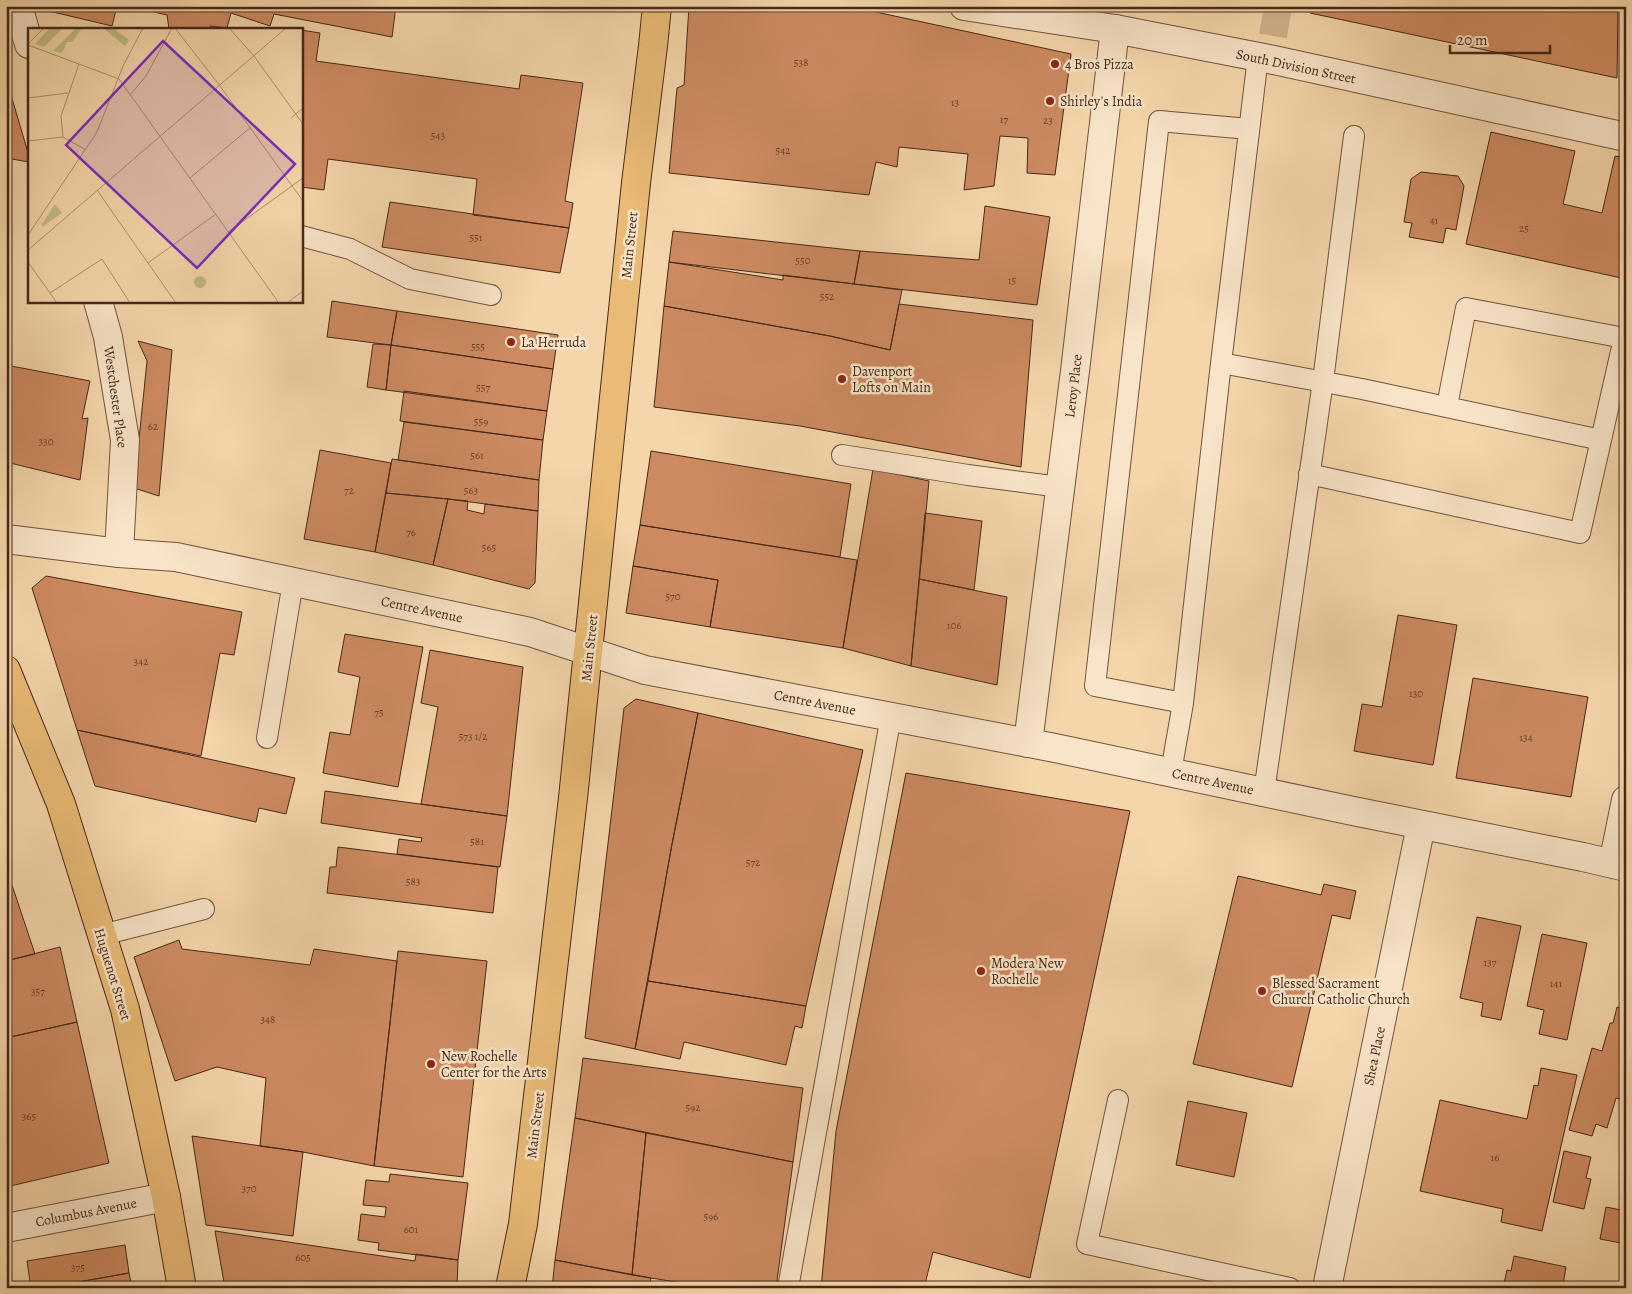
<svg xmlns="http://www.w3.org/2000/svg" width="1632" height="1294" font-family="Alegreya,serif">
	<rect width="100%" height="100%" fill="#f5d6ab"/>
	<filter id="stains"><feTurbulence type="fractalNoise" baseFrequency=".004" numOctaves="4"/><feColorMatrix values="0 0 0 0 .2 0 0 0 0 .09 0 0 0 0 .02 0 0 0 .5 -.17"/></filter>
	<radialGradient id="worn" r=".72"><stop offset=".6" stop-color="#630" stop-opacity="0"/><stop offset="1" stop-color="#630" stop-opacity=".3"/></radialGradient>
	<path fill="#cd8a61" stroke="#47281a" d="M36,6H117L112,26L36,8Z
		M128,6H396L392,37L274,14L270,26L231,13L227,28L210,26L209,29H169L167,15Z
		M689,6H848L1071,54L1055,175L1027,173L1028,138L1000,136L994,186L964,190L968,154L899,147L897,167L876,162L869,195L669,173L677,88L684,85Z
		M1311,6H1618L1617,78L1310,13Z
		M301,30L320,33L316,61L519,89L521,75L583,83L565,201L573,203L569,228L473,215L477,179L328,159L324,190L301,187Z
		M6,78L29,156V162L6,158Z
		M1491,132L1575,151L1563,204L1602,213L1615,156L1626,158V279L1466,244Z
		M1421,172L1458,176L1464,186L1456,230L1446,228L1443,243L1409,237L1412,223L1404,222L1411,179Z
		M390,202L569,228L560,273L382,247Z
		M985,206L1050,217L1037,305L854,284L860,251L979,260Z
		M673,231L860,251L854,284L669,262Z
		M669,262L783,280V275L902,290L890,350L830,336L664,306Z
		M332,301L397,311L391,345L327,337Z
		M899,304L1033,320L1021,467L800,426L654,407L664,306L830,336L890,350Z
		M397,311L558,335L553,369L391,345Z
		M138,341L172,350L159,496L134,488L147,361Z
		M373,344L391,345L386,390L367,387Z
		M391,345L553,369L547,411L386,390Z
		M6,365L90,381L82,419L88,418L80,480L6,462Z
		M404,391L547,411L543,440L400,421Z
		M404,422L543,440L539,480L398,460Z
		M320,450L391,463L375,552L304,539Z
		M651,451L851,484L840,557L640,525Z
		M392,459L539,480L538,511L448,499L386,493Z
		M873,469L929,481L911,666L843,648Z
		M386,493L448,499L433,565L375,552Z
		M448,499L468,501L467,510L484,514L485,504L538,511L535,583L529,589L433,565Z
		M925,513L982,521L974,590L919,579Z
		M640,525L857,560L843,648L710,627L718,580L633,566Z
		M633,566L718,580L710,627L626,613Z
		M46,576L242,612L234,655L220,653L201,756L77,730L32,588Z
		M919,579L1007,597L997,685L911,666Z
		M1398,615L1457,625L1433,765L1354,751L1362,704L1382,707Z
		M345,634L423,647L398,787L323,773L330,732L350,735L360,677L338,672Z
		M430,650L523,667L507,816L421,804L438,707L421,703Z
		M1473,678L1588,697L1571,797L1456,778Z
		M636,699L698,713L672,844L635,1049L585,1038L624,708Z
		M698,713L863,750L806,1006L648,981L672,844Z
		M77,730L295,778L286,814L259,808L256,822L95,786Z
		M906,773L1130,811L1030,1278L933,1252L924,1288H821L836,1131Z
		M325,791L507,816L500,867L397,854L399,839L421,842L422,838L321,823Z
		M338,847L498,867L493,913L327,893L330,867H336Z
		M1238,876L1321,895L1324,884L1356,891L1350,919L1332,915L1292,1087L1193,1064Z
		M12,885L35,954L6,961V887Z
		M1477,917L1521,926L1501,1020L1481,1016L1483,1003L1460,998Z
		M1542,934L1587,943L1567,1040L1539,1034L1544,1010L1527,1006Z
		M179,940L182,949L310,965L314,949L397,961L374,1166L303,1152L260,1146L266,1078L217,1067L175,1081L134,957Z
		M60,947L77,1022L6,1038V961Z
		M398,951L487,961L463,1177L374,1166Z
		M648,981L806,1006L802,1028L795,1026L786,1065L684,1042L680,1059L635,1049Z
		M1617,1007L1626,1010V1101L1616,1098L1607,1128L1596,1124L1592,1136L1569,1130L1592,1048L1602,1051L1610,1023H1613Z
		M77,1022L109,1163L6,1187V1038Z
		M583,1058L803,1088L793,1162L575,1118Z
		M1541,1068L1577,1075L1542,1231L1501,1222L1503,1209L1420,1191L1440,1100L1527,1119L1534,1085L1538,1086Z
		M1188,1101L1247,1113L1234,1177L1176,1165Z
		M575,1118L646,1133L632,1275L555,1260Z
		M646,1133L793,1162L776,1288H714L632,1275Z
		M192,1136L303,1152L293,1236L206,1225Z
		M1564,1151L1591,1157L1586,1178L1591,1179L1584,1209L1553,1202Z
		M390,1174L468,1183L458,1260L378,1250L379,1243L358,1240L361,1214L385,1217L386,1207L363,1205L366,1180L389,1182Z
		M1606,1207L1626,1211V1244L1600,1239Z
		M215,1231L415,1261L416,1254L458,1260L457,1288H225Z
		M125,1245L129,1273L56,1286L31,1288L27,1261Z
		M1514,1256L1566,1267L1563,1285L1575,1288H1503L1507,1270L1511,1271Z
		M555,1260L651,1278L649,1288H552Z
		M129,1273L132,1288H56V1286Z"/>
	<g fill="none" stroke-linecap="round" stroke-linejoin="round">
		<path stroke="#d2b38e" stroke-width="28" stroke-dasharray="28 14" stroke-linecap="butt" d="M1273,36L1278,6"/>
		<g stroke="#72543e" stroke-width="22">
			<path id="service" d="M301,236L350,249L410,279L491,295
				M1221,363L1362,389L1601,440L1624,338L1466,308L1447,406
				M842,455L968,475L1060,487
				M1309,474L1580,533L1601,440
				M1183,703L1095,686L1159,121L1249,129
				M267,738L293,582
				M1171,772L1183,703L1221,363L1258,57
				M1264,792L1323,381L1354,136
				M102,935L204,909
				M1118,1100L1087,1244L1290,1288
				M788,1288L891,716"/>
		</g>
		<g stroke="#72543e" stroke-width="30">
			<path id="minor" d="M18,6L29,44
				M98,301L108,337L125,440L119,553
				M1028,743L1075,371L1115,29
				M6,1228L166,1197
				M1327,1288L1421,825"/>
		</g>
		<g stroke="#72543e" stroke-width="30">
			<path id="tertiary" d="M964,6L1115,29L1269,59L1626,137
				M6,539L119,553L176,557L530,632L645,670L1055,748L1353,811L1583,857L1626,867
				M1613,864L1626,800"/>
		</g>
		<g stroke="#47281a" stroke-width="30">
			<path id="primary" d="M6,670L61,804L125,1009L166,1197L182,1288
				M510,1288L523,1224L573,798L636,183L653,46L657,6"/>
		</g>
		<use href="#service" stroke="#f8e4c8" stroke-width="20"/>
		<use href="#minor" stroke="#f8e4c8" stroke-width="28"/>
		<use href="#tertiary" stroke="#f8e4c8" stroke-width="28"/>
		<use href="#primary" stroke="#eabb76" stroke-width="28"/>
	</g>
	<g fill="#8f2418" stroke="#f8e4c8" stroke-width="2">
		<circle cx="1055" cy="64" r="5"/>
		<circle cx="1050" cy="101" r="5"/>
		<circle cx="511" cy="342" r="5"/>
		<circle cx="842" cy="379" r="5"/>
		<circle cx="981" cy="971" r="5"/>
		<circle cx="1262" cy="991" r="5"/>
		<circle cx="431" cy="1064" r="5"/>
	</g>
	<g text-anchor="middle" stroke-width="5" stroke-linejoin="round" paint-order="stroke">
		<g font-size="11" fill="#68402c">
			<text x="801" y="66">538</text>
			<text x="955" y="106">13</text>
			<text x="1004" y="123">17</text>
			<text x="1048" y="124">23</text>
			<text x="438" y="139">543</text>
			<text x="783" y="154">542</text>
			<text x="1434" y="224">41</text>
			<text x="1524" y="232">25</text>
			<text x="476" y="241">551</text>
			<text x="803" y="264">550</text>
			<text x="1012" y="284">15</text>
			<text x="827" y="300">552</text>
			<text x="478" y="350">555</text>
			<text x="483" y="391">557</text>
			<text x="481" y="425">559</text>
			<text x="153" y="430">62</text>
			<text x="46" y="445">330</text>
			<text x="477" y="459">561</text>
			<text x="349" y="494">72</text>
			<text x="471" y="494">563</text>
			<text x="411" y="536">76</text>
			<text x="489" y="551">565</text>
			<text x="673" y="600">570</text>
			<text x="954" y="629">106</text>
			<text x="141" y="665">342</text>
			<text x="1416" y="697">130</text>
			<text x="379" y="716">75</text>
			<text x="473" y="740">573 1/2</text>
			<text x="1526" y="741">134</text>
			<text x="477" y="845">581</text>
			<text x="753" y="866">572</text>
			<text x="413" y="885">583</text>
			<text x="1490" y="966">137</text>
			<text x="1556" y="987">141</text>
			<text x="38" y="995">357</text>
			<text x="268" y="1023">348</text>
			<text x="693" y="1111">592</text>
			<text x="29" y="1120">365</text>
			<text x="1495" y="1161">16</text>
			<text x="249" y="1192">370</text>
			<text x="711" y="1220">596</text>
			<text x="411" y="1233">601</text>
			<text x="303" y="1261">605</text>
			<text x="78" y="1271">375</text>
		</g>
		<g font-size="14" fill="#47281a" stroke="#f8e4c8" text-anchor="start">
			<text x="1065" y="69">4 Bros Pizza</text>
			<text x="1060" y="106">Shirley's India</text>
			<text x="521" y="347">La Herruda</text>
			<text x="852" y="376">Davenport<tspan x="852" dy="16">Lofts on Main</tspan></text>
			<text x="991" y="968">Modera New<tspan x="991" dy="16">Rochelle</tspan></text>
			<text x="1272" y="988">Blessed Sacrament<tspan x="1272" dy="16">Church Catholic Church</tspan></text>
			<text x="441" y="1061">New Rochelle<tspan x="441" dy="16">Center for the Arts</tspan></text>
		</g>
		<g font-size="14" fill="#47281a" stroke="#f8e4c8">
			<text transform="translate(1296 66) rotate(12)" y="5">South Division Street</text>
			<text transform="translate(629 245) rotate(-84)" y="5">Main Street</text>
			<text transform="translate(1073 386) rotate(-83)" y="5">Leroy Place</text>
			<text transform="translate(116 397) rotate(82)" y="5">Westchester Place</text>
			<text transform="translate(422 609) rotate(12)" y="5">Centre Avenue</text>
			<text transform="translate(589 648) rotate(-84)" y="5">Main Street</text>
			<text transform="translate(815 702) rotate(11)" y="5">Centre Avenue</text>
			<text transform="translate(1213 781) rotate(12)" y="5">Centre Avenue</text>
			<text transform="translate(113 974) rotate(73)" y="5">Huguenot Street</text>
			<text transform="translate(1374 1056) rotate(-78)" y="5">Shea Place</text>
			<text transform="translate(535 1125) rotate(-83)" y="5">Main Street</text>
			<text transform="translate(86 1212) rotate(-11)" y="5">Columbus Avenue</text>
		</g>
	</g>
	<g transform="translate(28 28)">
		<rect width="275" height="275" fill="#f5d6ab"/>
		<path d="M22,0H35L16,19L7,16ZM48,0H54L44,14H39L34,25L25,23ZM75,0H85L101,12L97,18ZM27,176L34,185L14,199V196ZM166 254a6 6 0 1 1 12 0a6 6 0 1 1-12 0Z" fill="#c3bc84"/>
		<path fill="none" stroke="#af9071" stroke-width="1" d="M147,0L192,58M201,0L226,28M0,16L16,0M0,17L91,51L251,275M226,28L275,96M192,58L275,173M103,66L118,48L144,0M0,70L40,65M263,90L275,80M35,109L33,88L51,36M0,113L35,109L58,122M162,150L223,99M69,162L148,275M200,204L275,150M0,207L69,104L95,38L115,0M0,222L258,0M0,234L29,275M120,235L188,186M22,265L74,231L102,275M259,275L275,263"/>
		<path fill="#7b2cbf" fill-opacity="0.15" stroke="#7b2cbf" stroke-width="2.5" d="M135,13L267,136L169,240L38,117Z"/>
		<rect width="275" height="275" fill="none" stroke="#47281a" stroke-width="2.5"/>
	</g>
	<rect width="1632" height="1294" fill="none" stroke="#f5d6ab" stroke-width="25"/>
	<rect x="8" y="8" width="1617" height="1279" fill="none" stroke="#47281a" stroke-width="2.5"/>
	<rect x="12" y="12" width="1607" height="1269" fill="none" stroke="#47281a"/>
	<path d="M1450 45v8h100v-8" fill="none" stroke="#47281a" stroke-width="2.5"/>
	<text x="1457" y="45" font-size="15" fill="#47281a" stroke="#f8e4c8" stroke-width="4" paint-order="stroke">20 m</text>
	<rect width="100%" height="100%" filter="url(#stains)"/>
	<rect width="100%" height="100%" fill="url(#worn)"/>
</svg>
